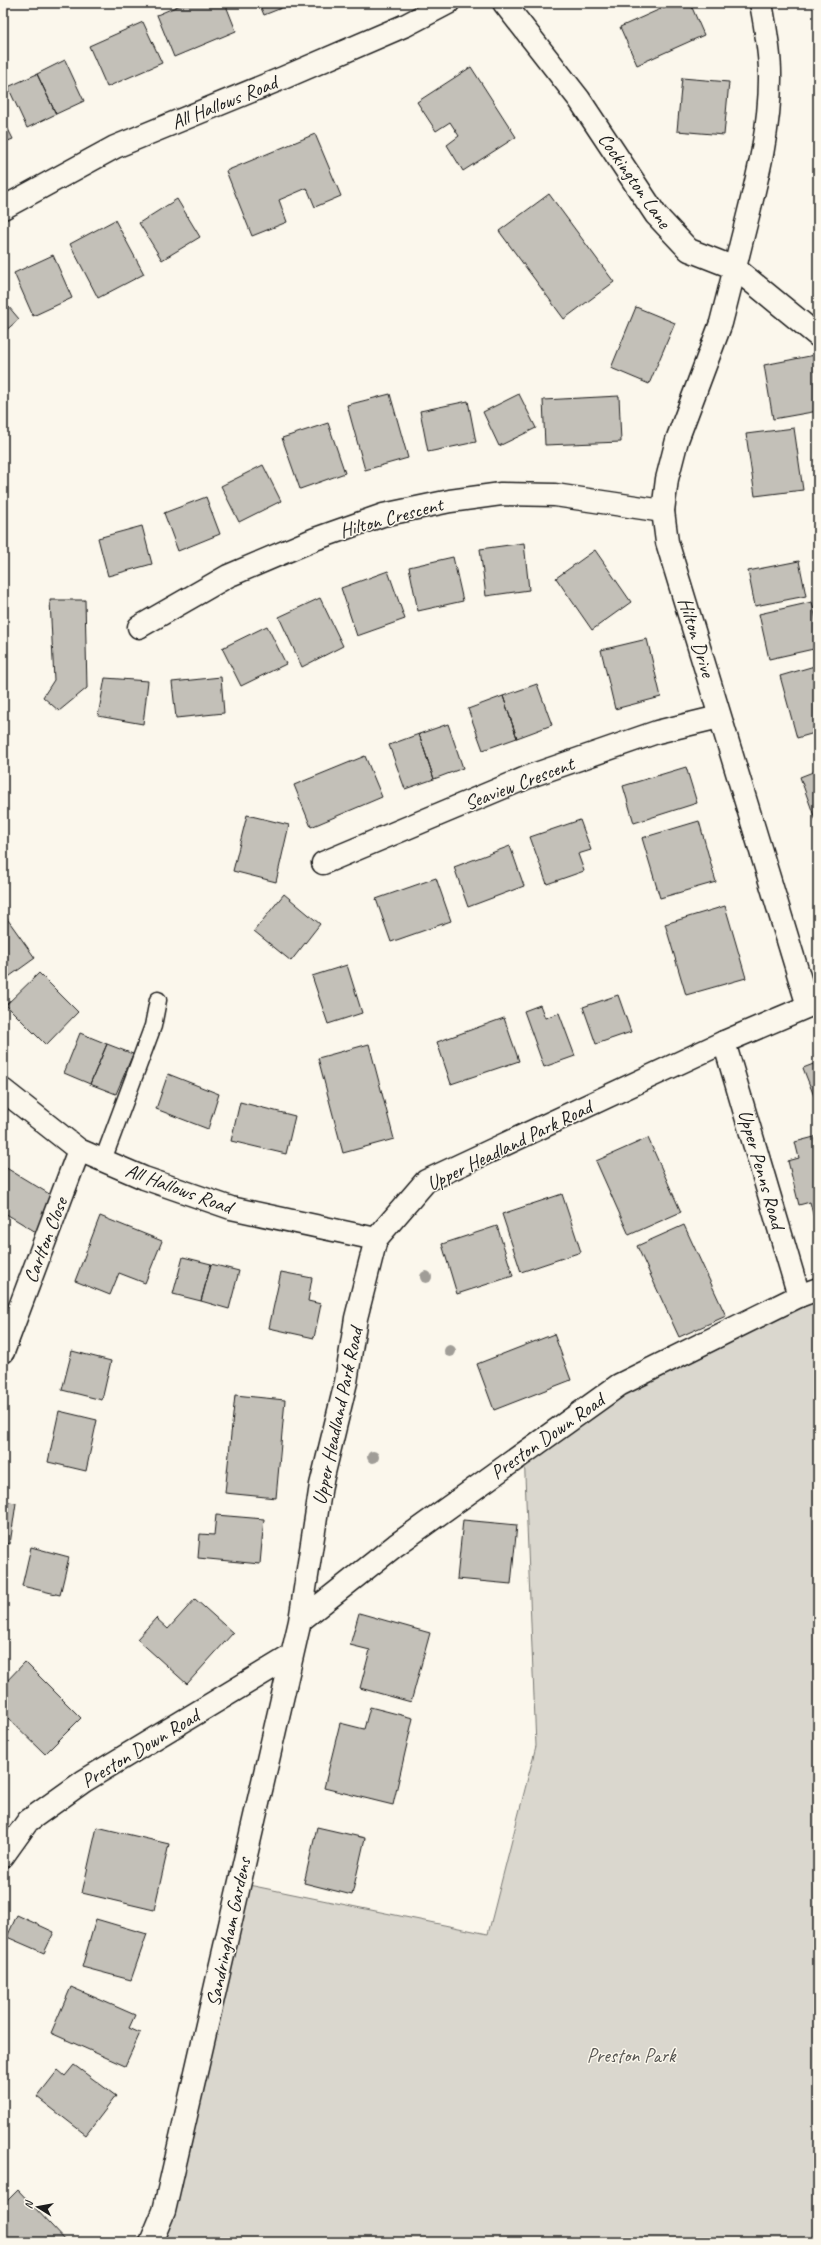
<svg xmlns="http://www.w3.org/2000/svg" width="821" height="2245" font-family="Caveat,sans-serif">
	<rect width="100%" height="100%" fill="#fbf7ec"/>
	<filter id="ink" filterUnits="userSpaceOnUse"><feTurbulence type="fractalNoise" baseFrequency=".025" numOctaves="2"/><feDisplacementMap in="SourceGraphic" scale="8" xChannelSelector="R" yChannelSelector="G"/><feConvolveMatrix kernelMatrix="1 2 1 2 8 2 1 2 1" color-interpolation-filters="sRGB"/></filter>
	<g filter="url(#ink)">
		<path fill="#dad7ce" stroke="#7b7a75" d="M818,1289V2242H151L239,1883L488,1934L536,1746L524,1451L619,1385Z"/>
		<path fill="#c3c0b8" stroke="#1c1c1c" d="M185,3H225L236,31L174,57L157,15Z
			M259,3H294L264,15Z
			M674,3H690L704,35L637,65L620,27Z
			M143,22L162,63L107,87L89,46Z
			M65,60L84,101L56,114L37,74Z
			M471,67L516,137L463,171L447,145L459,136L450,122L436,131L417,102Z
			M37,74L56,114L27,128L8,87Z
			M682,78L729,82L724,135L677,131Z
			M3,119L13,139L3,143Z
			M315,134L341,196L315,207L307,188L279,200L287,222L252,236L226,171Z
			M549,194L614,282L564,319L499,231Z
			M177,199L200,237L162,260L139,223Z
			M115,220L144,274L98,298L70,244Z
			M53,255L72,298L33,316L14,273Z
			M3,300L19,319L3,333Z
			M636,307L675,323L649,384L611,368Z
			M815,355L818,371V411L773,419L764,365Z
			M390,394L408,458L365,470L347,405Z
			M519,394L536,428L499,446L483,412Z
			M619,396L621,442L545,445L543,400Z
			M468,401L476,442L428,452L420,411Z
			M328,423L345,473L300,489L282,438Z
			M794,428L803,490L755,496L746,434Z
			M263,465L281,501L239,522L221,486Z
			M206,497L220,534L178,551L164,513Z
			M142,526L152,564L108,576L98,538Z
			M524,543L529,590L486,596L480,549Z
			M595,550L631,602L592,630L556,578Z
			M453,557L463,601L418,611L409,567Z
			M799,561L806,596L755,606L748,571Z
			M388,571L405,619L357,636L341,588Z
			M320,598L343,646L302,667L279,617Z
			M50,600H85L87,688L59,711L43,697L54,680Z
			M812,602L818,628V648L769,659L759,614Z
			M267,626L286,664L241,686L222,648Z
			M647,639L661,697L615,709L601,650Z
			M818,665V732L797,738L780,676Z
			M221,677L224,713L176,718L172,682Z
			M105,678L148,681L143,724L98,716Z
			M537,684L552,725L517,738L503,696Z
			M503,696L517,738L483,750L468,709Z
			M448,724L463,768L434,779L419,734Z
			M419,734L434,779L405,789L389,745Z
			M365,756L382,797L311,827L294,785Z
			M686,767L697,803L634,823L623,786Z
			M818,770V827L800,777Z
			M247,815L289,825L276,882L233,871Z
			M580,820L591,850L578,854L584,871L547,884L530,837Z
			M699,821L716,882L660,898L642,838Z
			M510,846L524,886L468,907L454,867Z
			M436,878L451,921L391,942L376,899Z
			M284,894L320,924L291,961L254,931Z
			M725,906L746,978L686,995L665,924Z
			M3,913L35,958L3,981Z
			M347,965L362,1013L328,1024L312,976Z
			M39,973L78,1012L46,1045L6,1005Z
			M618,995L631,1032L596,1044L583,1007Z
			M540,1005L545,1018L559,1013L575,1056L544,1067L524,1011Z
			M504,1018L519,1061L451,1084L437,1042Z
			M80,1033L107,1044L90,1084L64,1073Z
			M107,1044L133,1054L116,1094L90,1084Z
			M369,1044L394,1139L343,1153L318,1058Z
			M816,1063L818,1095L814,1096L803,1068Z
			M168,1074L219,1094L208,1129L156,1109Z
			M240,1102L295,1116L286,1154L231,1141Z
			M818,1136V1226H816L810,1202L799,1205L788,1161L799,1158L795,1142Z
			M648,1138L681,1212L629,1235L596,1161Z
			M3,1166L56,1198L36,1232L3,1212Z
			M562,1194L581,1252L521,1272L502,1214Z
			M100,1216L162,1241L145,1283L119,1273L110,1295L75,1281Z
			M684,1225L726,1316L679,1337L637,1246Z
			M497,1226L513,1276L457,1294L442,1244Z
			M183,1257L211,1264L201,1301L173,1294Z
			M211,1264L239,1271L229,1309L201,1301Z
			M281,1272L312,1278L308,1301L321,1304L314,1338L269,1328Z
			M554,1334L571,1380L494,1410L477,1364Z
			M72,1351L111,1361L102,1400L62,1390Z
			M235,1395L285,1400L276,1498L225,1493Z
			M59,1411L97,1420L86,1471L48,1462Z
			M3,1501L16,1503L10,1544L3,1543Z
			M216,1515L264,1519L260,1564L198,1558L200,1534L214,1535Z
			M463,1520L517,1525L511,1584L457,1579Z
			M31,1547L69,1557L60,1595L22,1586Z
			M195,1599L233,1633L187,1684L137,1639L156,1618L168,1629Z
			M359,1613L430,1633L411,1702L360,1688L370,1650L350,1645Z
			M25,1662L81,1718L45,1754L3,1713V1685Z
			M370,1707L413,1718L393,1805L324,1788L340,1723L364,1729Z
			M97,1827L169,1844L154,1910L82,1893Z
			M317,1827L365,1838L352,1895L304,1883Z
			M17,1915L54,1932L44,1953L7,1937Z
			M96,1919L147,1934L131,1980L82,1967Z
			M71,1987L135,2015L129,2028L140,2033L125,2066L51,2033Z
			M74,2065L116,2096L86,2135L37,2097L58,2070L65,2076Z
			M18,2190L67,2242H3V2205Z"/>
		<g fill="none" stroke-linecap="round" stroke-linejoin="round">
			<g stroke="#1c1c1c" stroke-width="19">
				<path id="service" d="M103,1160L153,1026L158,1000"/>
			</g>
			<g stroke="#1c1c1c" stroke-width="25">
				<path id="minor" d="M761,3C765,26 770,50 770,73C771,139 750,204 735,268L818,336
					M3,208L115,147L283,78L406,25L448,3
					M139,627L228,576L315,539L383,515L450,501L501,494L555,495L663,511
					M323,863L533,775L657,732L719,717
					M724,1042L799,1296
					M3,1090L79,1150L144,1178L231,1208L376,1239
					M3,1352L79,1150
					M3,1856L28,1821L84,1781L291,1656"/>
			</g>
			<g stroke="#1c1c1c" stroke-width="25">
				<path id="tertiary" d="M504,3L579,99L656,215L689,250L735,268L721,323L677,440L667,479L663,511L667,542L808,1006
					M300,1621L396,1545L619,1385L799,1296L818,1289
					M151,2242L164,2211L300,1621L321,1485L346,1382L356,1318L376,1239L426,1181L724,1042L818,1002"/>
			</g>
			<use href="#service" stroke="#fbf7ec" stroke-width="16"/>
			<use href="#minor" stroke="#fbf7ec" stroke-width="22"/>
			<use href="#tertiary" stroke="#fbf7ec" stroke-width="22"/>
		</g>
		<g fill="#a09d97">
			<circle cx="426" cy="1277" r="6"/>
			<circle cx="450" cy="1351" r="6"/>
			<circle cx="373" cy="1457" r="6"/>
		</g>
	</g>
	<g text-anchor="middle" stroke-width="3" stroke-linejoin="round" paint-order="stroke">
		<g font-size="20" fill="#1c1c1c" stroke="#fbf7ec">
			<text transform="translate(224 102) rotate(-22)" y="7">All Hallows Road</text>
			<text transform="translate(635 180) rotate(55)" y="7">Cockington Lane</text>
			<text transform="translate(391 517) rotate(-15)" y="7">Hilton Crescent</text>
			<text transform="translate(697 637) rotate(73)" y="7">Hilton Drive</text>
			<text transform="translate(519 783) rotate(-21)" y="7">Seaview Crescent</text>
			<text transform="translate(509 1145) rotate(-26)" y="7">Upper Headland Park Road</text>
			<text transform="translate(762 1169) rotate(74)" y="7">Upper Penns Road</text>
			<text transform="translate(179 1188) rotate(20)" y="7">All Hallows Road</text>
			<text transform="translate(45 1240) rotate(-69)" y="7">Carlton Close</text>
			<text transform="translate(337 1416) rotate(-78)" y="7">Upper Headland Park Road</text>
			<text transform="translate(547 1436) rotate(-35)" y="7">Preston Down Road</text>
			<text transform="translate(140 1748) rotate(-31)" y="7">Preston Down Road</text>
			<text transform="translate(228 1932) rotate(-78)" y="7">Sandringham Gardens</text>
		</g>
		<g font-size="20" fill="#555451" stroke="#fbf7ec">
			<text x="631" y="2062">Preston Park</text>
		</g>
	</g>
	<rect width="821" height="2245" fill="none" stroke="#fbf7ec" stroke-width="16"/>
	<rect x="8" y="8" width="805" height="2229" fill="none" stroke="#1c1c1c" stroke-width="1.5" filter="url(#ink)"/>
	<g transform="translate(38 2207) rotate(281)" stroke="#fbf7ec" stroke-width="3" paint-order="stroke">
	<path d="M0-3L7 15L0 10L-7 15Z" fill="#1c1c1c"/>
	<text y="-6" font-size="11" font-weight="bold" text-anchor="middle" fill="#1c1c1c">N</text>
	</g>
</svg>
